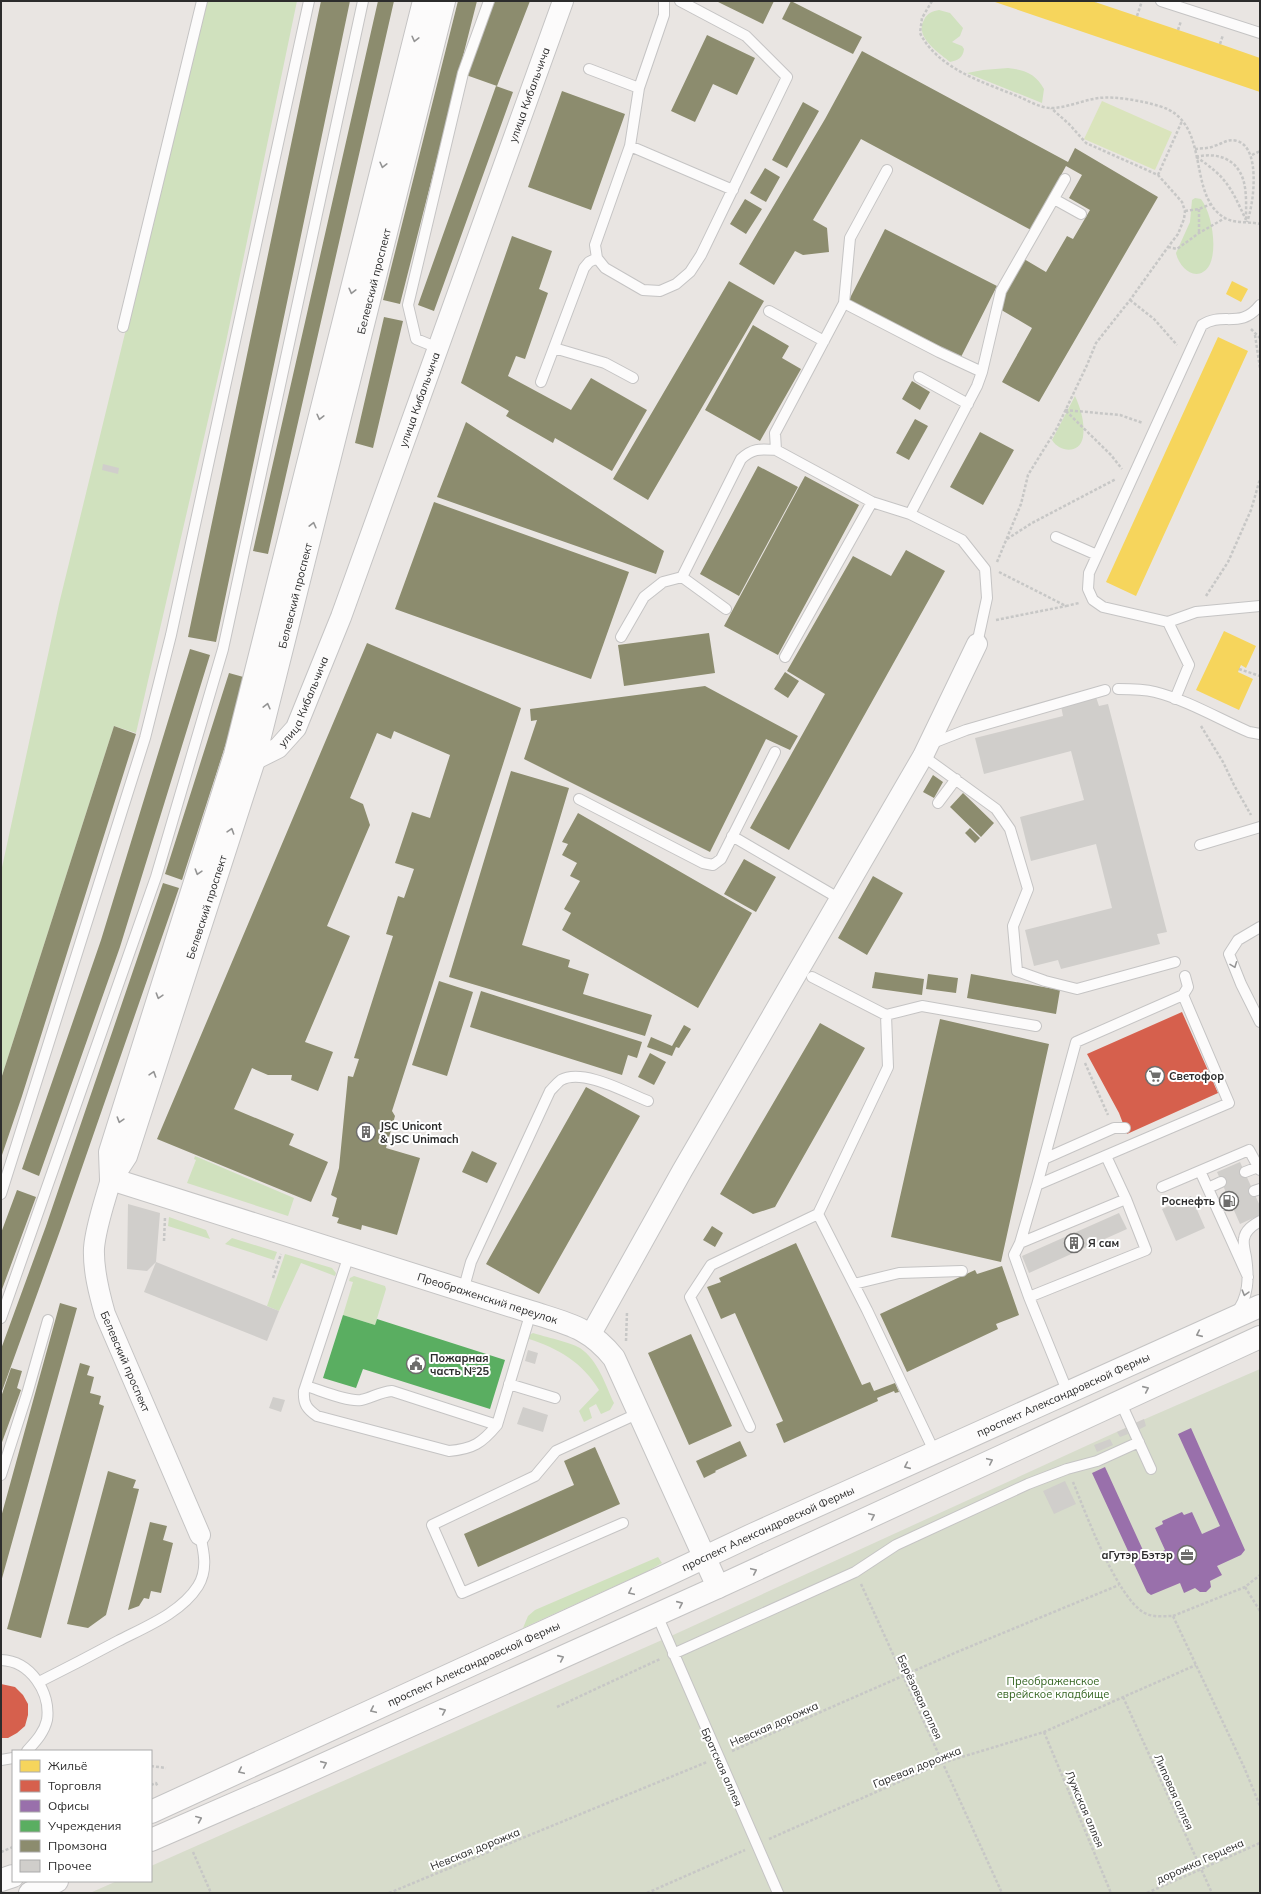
<svg xmlns="http://www.w3.org/2000/svg" width="1261" height="1894" font-family="Mulish,sans-serif">
	<rect width="100%" height="100%" fill="#e9e5e2"/>
	<path fill="#d0e1be" d="M206,1H297L226,342L136,733L114,726L1,1079V872L59,604Z
		M939,10L950,13L963,28L960,36L952,42L962,46L964,49C963,58 958,60 950,62C939,53 914,37 924,20C927,13 933,11 939,10Z
		M1008,68C1025,70 1036,74 1044,89L1042,103L967,73L983,70Z
		M1195,198L1201,199C1212,213 1218,250 1209,266C1197,284 1179,268 1176,253L1190,222L1192,200Z
		M1075,396C1081,409 1085,423 1083,437C1080,454 1060,453 1052,440Z
		M195,1156L294,1198L288,1216L187,1183L196,1160L194,1159Z
		M169,1217L206,1230L210,1239L168,1226Z
		M232,1238L277,1252L274,1260L225,1244Z
		M285,1254L332,1268L336,1273L335,1276L301,1263L279,1311L267,1306Z
		M354,1276L385,1286L386,1289L375,1325L343,1315L353,1282L349,1281L350,1278Z
		M533,1333C545,1337 570,1342 580,1348C598,1360 605,1384 614,1403L610,1410L601,1414L596,1404L589,1408L592,1418L584,1422L579,1411L599,1390C583,1363 558,1348 529,1339L521,1360L529,1335Z
		M658,1557L662,1563L648,1571L523,1628L528,1616L535,1610Z"/>
	<path fill="#d7dccb" d="M1260,1369V1893H90L117,1881H151V1866L662,1640L663,1643L668,1641L671,1636L1145,1419Z"/>
	<path fill="#dae4bc" d="M1102,101L1172,132L1155,170L1084,139Z"/>
	<path fill="#f6d55c" d="M992,1H1092L1220,44L1260,58V92Z
		M1232,281L1248,289L1241,302L1226,294Z
		M1218,337L1248,351L1136,596L1106,582Z
		M1224,631L1256,646L1246,668L1241,665L1238,672L1253,679L1239,710L1196,690Z"/>
	<path fill="#d6604d" d="M1182,1012L1218,1093L1127,1134L1119,1113L1087,1054Z
		M1,1684L15,1687L23,1695L28,1704V1715L25,1726L17,1733L8,1738H1Z"/>
	<path fill="#9970ab" d="M1191,1428L1245,1550L1241,1555L1217,1566L1222,1575L1210,1581L1211,1587L1206,1592H1200L1195,1588L1184,1593L1180,1583L1151,1595L1147,1592L1092,1473L1105,1467L1147,1559L1165,1550L1155,1528L1163,1524L1162,1521L1182,1512L1184,1515L1192,1512L1202,1534L1220,1526L1178,1434Z"/>
	<path fill="#5aae61" d="M343,1315L375,1325L377,1319L505,1360L490,1409L363,1369L356,1388L323,1378Z"/>
	<path fill="#8c8c6e" d="M321,1H350L216,642L188,637Z
		M378,1H394L268,554L253,551Z
		M458,1H477L400,304L383,300Z
		M494,1H530L497,86L466,75Z
		M716,1H774L763,24Z
		M791,1L862,37L853,54L782,19Z
		M707,35L755,58L737,95L713,84L695,122L671,111Z
		M862,51L1068,162L1075,148L1158,197L1039,402L1002,382L1032,328L998,308L1024,259L1046,272L1067,236L1073,239L1090,210L1069,198L1082,175L1066,166L1031,230L861,139L813,220L827,228L829,252L803,255L795,251L774,285L739,264L825,119Z
		M496,86L513,92L434,311L418,305Z
		M562,91L625,114L591,210L528,187Z
		M803,102L819,111L787,168L772,160Z
		M765,168L780,177L766,202L750,193Z
		M745,199L762,209L746,234L730,224Z
		M885,229L997,286L961,357L849,300Z
		M512,236L552,251L539,289L548,293L525,359L516,356L508,376L571,410L591,378L647,410L612,471L555,438L553,443L506,416L509,411L461,383Z
		M729,281L764,301L648,500L613,479Z
		M384,317L403,321L373,448L355,443Z
		M753,325L789,346L782,358L801,369L760,441L705,410Z
		M912,381L930,392L920,410L902,399Z
		M915,419L928,426L909,460L896,453Z
		M466,422L664,551L656,574L437,497Z
		M980,432L1014,450L983,505L950,487Z
		M758,466L798,487L739,596L700,574Z
		M805,476L859,505L778,655L724,626Z
		M434,502L629,572L591,679L395,609Z
		M906,550L945,571L789,850L750,828L825,694L787,671L853,556L891,576Z
		M709,633L715,673L624,686L618,645Z
		M367,643L521,708L392,1111L395,1116L386,1148L420,1158L397,1235L362,1225L361,1230L337,1223L339,1218L332,1216L337,1198L331,1195L339,1168L348,1076L353,1077L359,1059L354,1058L393,936L386,934L398,896L404,898L414,869L395,863L412,812L430,818L450,755L394,731L391,739L377,733L350,798L363,804L370,825L327,926L350,936L305,1042L333,1052L318,1091L291,1080L292,1075H268L252,1068L234,1109L294,1134L289,1145L328,1162L311,1202L157,1139Z
		M190,649L210,655L120,947L39,1176L22,1169L101,940Z
		M785,672L799,681L788,698L774,689Z
		M229,673L247,678L182,880L165,874Z
		M705,686L798,736L790,750L766,739L710,852L524,759L537,720L531,721L530,709Z
		M114,726L136,734L22,1096L1,1158V1079Z
		M511,771L569,788L522,945L570,960L568,967L589,974L583,994L652,1015L645,1036L449,977Z
		M933,775L943,782L934,798L923,792Z
		M963,793L994,823L981,837L950,807Z
		M578,813L752,913L698,1008L562,930L571,913L564,909L580,881L570,876L577,863L562,855L568,844L562,842Z
		M970,828L980,838L975,843L965,833Z
		M744,859L776,877L756,912L724,894Z
		M873,876L903,893L867,955L838,938Z
		M163,883L179,888L61,1228L1,1394V1349L46,1226Z
		M875,972L924,979L922,995L872,988Z
		M928,974L958,978L956,993L926,989Z
		M971,974L1060,990L1056,1014L967,998Z
		M439,981L473,992L447,1076L412,1065Z
		M481,991L642,1042L637,1058L628,1055L622,1075L470,1027Z
		M940,1019L1049,1044L1001,1262L891,1237Z
		M820,1023L865,1048L775,1207L753,1214L720,1194Z
		M684,1025L691,1029L679,1048L676,1047L672,1056L647,1047L651,1037L672,1046Z
		M650,1053L666,1062L654,1085L638,1077Z
		M586,1087L640,1116L539,1294L486,1264Z
		M472,1151L497,1163L487,1183L462,1172Z
		M17,1190L36,1197L1,1292V1233Z
		M712,1226L723,1233L715,1247L703,1240Z
		M796,1243L862,1385L870,1382L874,1391L895,1383L899,1392L895,1393L894,1391L877,1398L878,1401L784,1443L776,1424L783,1421L735,1313L721,1319L707,1287L721,1282L719,1278Z
		M1002,1266L1019,1315L996,1324L998,1329L907,1372L880,1314L975,1270L977,1274Z
		M60,1303L77,1308L1,1582V1517Z
		M691,1334L732,1426L689,1445L648,1353Z
		M80,1363L90,1366L87,1375L94,1377L90,1393L101,1396L99,1404L104,1406L41,1638L7,1629Z
		M11,1368L22,1371L17,1388L21,1390L1,1445V1397Z
		M740,1441L747,1456L715,1471L716,1472L704,1478L696,1461Z
		M595,1447L620,1504L478,1567L464,1534L574,1485L564,1461Z
		M108,1471L136,1480L133,1488L139,1489L106,1615L88,1628L67,1624Z
		M150,1522L167,1526L163,1540L173,1543L161,1593L151,1591L149,1599L144,1598L139,1606L128,1610Z"/>
	<path fill="#d0cecb" d="M103,464L119,468L118,474L102,470Z
		M1096,697L1099,706L1108,704L1167,932L1157,934L1160,944L1061,969L1058,960L1034,966L1025,930L1112,908L1096,844L1031,861L1020,817L1084,800L1071,751L984,774L975,738L1063,716L1061,706Z
		M1240,1162L1260,1206V1215L1240,1224L1217,1172Z
		M1191,1196L1205,1228L1176,1241L1162,1209Z
		M128,1204L160,1213L156,1262L279,1311L267,1341L144,1292L156,1262L147,1271L127,1269Z
		M1119,1213L1127,1229L1029,1273L1022,1256Z
		M528,1350L538,1353L535,1364L525,1361Z
		M273,1397L285,1400L281,1412L269,1408Z
		M523,1407L548,1415L543,1432L517,1424Z
		M1144,1419L1146,1426L1138,1430L1135,1423Z
		M1126,1428L1128,1434L1120,1437L1117,1432Z
		M1110,1439L1113,1445L1097,1452L1094,1445Z
		M1065,1481L1076,1504L1054,1514L1043,1491Z"/>
	<g fill="none" stroke-linecap="round" stroke-linejoin="round">
		<g stroke="#c5c4c4" stroke-width="12">
			<path id="service" d="M664,1V15L639,88L630,146L595,245L597,258L605,268L643,290L660,291L676,284L690,272L701,255L787,77L746,36L680,1
				M1161,1L1260,33
				M589,69L639,88
				M630,146L733,190
				M887,170L850,238L844,303L939,352L982,372L977,386L910,514
				M1054,199L1081,214
				M1260,305C1240,330 1223,311 1202,325L1089,573L1088,589L1093,600L1103,607L1168,622L1196,612L1260,606
				M769,311L824,341
				M123,327L202,1
				M438,348L416,339L408,305L463,73L489,1
				M554,348L605,363L633,378
				M982,372L1001,291L1065,179
				M919,377L968,404
				M541,382L584,268L589,262L597,258
				M776,450L775,433L844,303
				M1056,537L1097,555
				M682,577L726,609
				M1168,622L1189,665L1175,699
				M621,637L644,597L663,582L682,577L741,459C753,448 760,449 776,450L872,502L910,514L962,540L985,569L987,598L977,644
				M785,657L872,502
				M1118,689C1131,689 1143,689 1155,692C1187,700 1219,719 1249,732L1260,734
				M930,744L966,730L1105,690
				M923,756L996,809L1010,829L1028,889L1013,926L1017,971L1045,981L1077,989L1175,962
				M579,799L703,863L713,865L721,859L775,752
				M938,803L956,779
				M732,836L840,899
				M1200,845L1260,827
				M1260,927L1238,940L1229,954L1241,984L1260,1022
				M812,977L886,1015L888,1067L818,1214L867,1310L935,1453
				M1183,995L1188,987L1185,976
				M886,1015L922,1006L1036,1026
				M1106,1156L1126,1199
				M1044,1159L1114,1128H1125
				M1200,1171L1248,1277
				M1245,1172L1258,1167
				M1162,1187L1249,1150L1260,1170
				M1208,1188L1221,1182
				M1254,1191L1260,1189
				M1,1194L145,738L171,635L309,1
				M1217,1208L1230,1202
				M1020,1243L1037,1185L1229,1103L1183,995L1076,1042L1037,1185
				M349,1255L304,1391C303,1404 307,1409 317,1416L449,1451C473,1449 482,1443 497,1425L531,1312
				M854,1284L899,1273L962,1271
				M463,1291L471,1262L550,1091C553,1088 557,1083 561,1080C583,1068 627,1093 648,1101
				M1029,1297L1014,1255L1020,1243L1126,1199L1146,1250L1029,1297L1068,1393
				M1235,1314C1249,1298 1249,1277 1246,1257C1245,1252 1243,1244 1244,1239C1245,1230 1253,1225 1260,1221
				M1,1318L156,877L223,649L363,1
				M509,1384L555,1398
				M306,1386C320,1390 347,1402 361,1400C372,1398 379,1392 392,1391L497,1425
				M1120,1401L1151,1469
				M750,1427L690,1297L711,1265L818,1214
				M1,1475L27,1394L48,1320
				M623,1523L462,1593L432,1525L535,1476L556,1451L639,1413
				M657,1615L778,1893
				M673,1654L855,1572L896,1545L1028,1484L1067,1469L1097,1461L1139,1442
				M1,1660C31,1661 51,1693 47,1720C44,1733 35,1742 27,1751
				M39,1682C65,1669 92,1655 118,1641C145,1627 181,1613 198,1586C208,1570 204,1552 200,1535
				M1,1760L13,1758"/>
		</g>
		<g stroke="#c5c4c4" stroke-width="22">
			<g id="minor">
				<path id="s1" d="M243,757L254,760L278,748L296,728L341,617L563,1"/>
				<path id="s2" d="M111,1179C105,1201 96,1225 94,1248C93,1270 99,1293 105,1314L200,1535"/>
				<path d="M591,1334L682,1171L923,756L977,644"/>
			</g>
		</g>
		<g stroke="#c5c4c4" stroke-width="24">
			<g id="tertiary">
				<path id="s3" d="M111,1179L126,1156L254,760L444,1"/>
				<path d="M111,1179L110,1152L235,755L424,1"/>
				<path id="s4" d="M111,1179L531,1312C568,1324 589,1327 614,1358L718,1587"/>
			</g>
		</g>
		<g stroke="#c5c4c4" stroke-width="24">
			<g id="secondary">
				<path id="s5" d="M151,1812L665,1576L754,1534L1260,1306"/>
				<path d="M151,1840L289,1780L718,1587L1260,1337"/>
				<path d="M1,1880L13,1876"/>
				<path d="M30,1893L57,1881"/>
			</g>
		</g>
		<path stroke="#c7c7c6" stroke-width="2.5" stroke-dasharray="3 2" stroke-linecap="butt" d="M932,1L922,18L920,33C938,69 983,82 1017,96C1027,100 1040,108 1051,108C1067,108 1083,100 1099,98C1115,96 1143,101 1159,106C1213,121 1185,195 1225,218C1236,224 1248,221 1260,224
			M1095,2L1096,1
			M1137,16L1142,1
			M1178,30L1181,21
			M1220,44L1223,35
			M1195,149C1201,148 1208,149 1214,146C1222,144 1228,138 1237,141C1261,147 1254,204 1247,222
			M1252,155L1260,151
			M1196,157C1216,152 1236,158 1243,179C1247,191 1246,207 1246,220
			M1196,157C1227,177 1231,188 1246,220
			M1158,175L1182,121
			M1185,211L1199,209L1211,204
			M1199,232V209
			M1168,247L1177,249L1199,233L1225,218
			M1130,300L1154,319L1177,345
			M1251,329L1260,338
			M1255,335L1260,368
			M1065,410L1120,415L1143,423
			M1066,411L1111,455L1122,469
			M1007,539L1032,523L1116,479
			M997,562L1021,504L1028,475L1057,428L1087,365L1096,343L1130,300L1168,247L1178,234L1184,219L1185,211L1182,202L1158,175L1086,143L1069,124L1051,108
			M999,572L1066,606L1079,603
			M1206,596L1228,562L1251,510L1260,479
			M996,620L1066,606
			M1239,669L1260,676
			M1201,726L1223,762L1234,785L1251,815
			M1085,1063L1108,1115
			M164,1241L165,1217
			M273,1278L281,1254
			M626,1341L627,1312
			M1073,1482C1086,1514 1116,1595 1143,1612C1152,1618 1164,1616 1173,1616L1244,1767L1260,1806
			M861,1584L1002,1893
			M1245,1587L1260,1611
			M1173,1616L1245,1587L1260,1575
			M1123,1697L1212,1893
			M557,1707L660,1659
			M1044,1732L1111,1893
			M732,1751L957,1652L1119,1585
			M151,1766L166,1768
			M151,1785L156,1783L158,1787
			M769,1839L942,1763L1044,1732L1196,1665
			M1,1852L13,1847
			M193,1852L211,1893
			M389,1893L707,1762
			M647,1893L745,1850
			M1147,1893L1260,1843"/>
		<use href="#service" stroke="#fcfbfb" stroke-width="10"/>
		<use href="#minor" stroke="#fcfbfb" stroke-width="20"/>
		<use href="#tertiary" stroke="#fcfbfb" stroke-width="22"/>
		<use href="#secondary" stroke="#fcfbfb" stroke-width="22"/>
	</g>
	<defs><path id="oneway-chevron" d="M-2-3.5L2.5 0L-2 3.5" fill="none" stroke-width="1.6" stroke-linecap="round" stroke-linejoin="round"/></defs>
	<g stroke="#949494">
		<use href="#oneway-chevron" transform="translate(415 39) rotate(104)"/>
		<use href="#oneway-chevron" transform="translate(383 165) rotate(104)"/>
		<use href="#oneway-chevron" transform="translate(352 291) rotate(104)"/>
		<use href="#oneway-chevron" transform="translate(320 417) rotate(104)"/>
		<use href="#oneway-chevron" transform="translate(313 525) rotate(-76)"/>
		<use href="#oneway-chevron" transform="translate(267 706) rotate(-76)"/>
		<use href="#oneway-chevron" transform="translate(231 831) rotate(-72)"/>
		<use href="#oneway-chevron" transform="translate(198 872) rotate(107)"/>
		<use href="#oneway-chevron" transform="translate(1234 965) rotate(69)"/>
		<use href="#oneway-chevron" transform="translate(159 996) rotate(107)"/>
		<use href="#oneway-chevron" transform="translate(153 1074) rotate(-72)"/>
		<use href="#oneway-chevron" transform="translate(120 1120) rotate(107)"/>
		<use href="#oneway-chevron" transform="translate(1245 1293) rotate(106)"/>
		<use href="#oneway-chevron" transform="translate(1199 1334) rotate(156)"/>
		<use href="#oneway-chevron" transform="translate(1146 1389) rotate(-24)"/>
		<use href="#oneway-chevron" transform="translate(990 1461) rotate(-25)"/>
		<use href="#oneway-chevron" transform="translate(907 1466) rotate(156)"/>
		<use href="#oneway-chevron" transform="translate(872 1516) rotate(-25)"/>
		<use href="#oneway-chevron" transform="translate(754 1571) rotate(-25)"/>
		<use href="#oneway-chevron" transform="translate(631 1592) rotate(155)"/>
		<use href="#oneway-chevron" transform="translate(680 1604) rotate(-24)"/>
		<use href="#oneway-chevron" transform="translate(561 1658) rotate(-24)"/>
		<use href="#oneway-chevron" transform="translate(373 1710) rotate(155)"/>
		<use href="#oneway-chevron" transform="translate(443 1711) rotate(-24)"/>
		<use href="#oneway-chevron" transform="translate(324 1764) rotate(-24)"/>
		<use href="#oneway-chevron" transform="translate(241 1771) rotate(155)"/>
		<use href="#oneway-chevron" transform="translate(199 1819) rotate(-23)"/>
	</g>
	<defs>
		<g id="supermarket-ring" transform="scale(1)"><circle r="9.5" fill="#fff" stroke="#6e6d6c" stroke-width="1.5"/><path d="M-6-5.5h2.5l.6 2H6L4.5 2H-2.5L-4.4-4H-6ZM-1.5 3.2a1.3 1.3 0 1 0 .1 0ZM3 3.2a1.3 1.3 0 1 0 .1 0Z" fill="#6e6d6c"/></g>
		<g id="building-ring" transform="scale(1)"><circle r="9.5" fill="#fff" stroke="#6e6d6c" stroke-width="1.5"/><path d="M-4-6H4V6H1V3H-1V6H-4ZM-2.5-4.3h1.7v1.8h-1.7ZM.8-4.3h1.7v1.8H.8ZM-2.5-1h1.7V.8h-1.7ZM.8-1h1.7V.8H.8Z" fill="#6e6d6c"/></g>
		<g id="fuel-ring" transform="scale(1)"><circle r="9.5" fill="#fff" stroke="#6e6d6c" stroke-width="1.5"/><path d="M-5.5-6h7V0h2V4h1.3V-2.5L3-4.5l.8-.8L6-3V5H2.5V1h-1V6h-7ZM-4.2-4.7v3.2H.2V-4.7Z" fill="#6e6d6c"/></g>
		<g id="civic-ring" transform="scale(1)"><circle r="9.5" fill="#fff" stroke="#6e6d6c" stroke-width="1.5"/><path d="M-.6-6.5H3V-4.5H.6V-3L4-1V1h2V6H-6V1h2V-1L-.6-3ZM-1.2 2.5V6h2.4V2.5Z" fill="#6e6d6c"/></g>
		<g id="office-ring" transform="scale(1)"><circle r="9.5" fill="#fff" stroke="#6e6d6c" stroke-width="1.5"/><path d="M-6-3h4V-5.5h4V-3h4V5H-6ZM-1-4.5V-3h2v-1.5ZM-6 0V1H6V0Z" fill="#6e6d6c"/></g>
	</defs>
	<g fill-rule="evenodd">
		<use href="#supermarket-ring" x="1155" y="1076"/>
		<use href="#building-ring" x="366" y="1132"/>
		<use href="#fuel-ring" x="1229" y="1201"/>
		<use href="#building-ring" x="1074" y="1243"/>
		<use href="#civic-ring" x="416" y="1364"/>
		<use href="#office-ring" x="1187" y="1555"/>
	</g>
	<g text-anchor="middle" stroke-width="4" stroke-linejoin="round" paint-order="stroke">
		<g font-size="11" fill="#2c2c2c" stroke="#fff">
			<text dy="4" stroke="none"><textPath href="#s1" startOffset="740">улица Кибальчича</textPath></text>
			<text dy="4" stroke="none"><textPath href="#s3" startOffset="937">Белевский проспект</textPath></text>
			<text dy="4" stroke="none"><textPath href="#s1" startOffset="416">улица Кибальчича</textPath></text>
			<text dy="4" stroke="none"><textPath href="#s3" startOffset="613">Белевский проспект</textPath></text>
			<text dy="4" stroke="none"><textPath href="#s1" startOffset="92">улица Кибальчича</textPath></text>
			<text dy="4" stroke="none"><textPath href="#s3" startOffset="289">Белевский проспект</textPath></text>
			<text dy="4" stroke="none"><textPath href="#s4" startOffset="395">Преображенский переулок</textPath></text>
			<text dy="4" stroke="none"><textPath href="#s2" startOffset="190">Белевский проспект</textPath></text>
			<text dy="4" stroke="none"><textPath href="#s5" startOffset="1003">проспект Александровской Фермы</textPath></text>
			<text dy="4" stroke="none"><textPath href="#s5" startOffset="679">проспект Александровской Фермы</textPath></text>
			<text dy="4" stroke="none"><textPath href="#s5" startOffset="355">проспект Александровской Фермы</textPath></text>
			<text transform="translate(920 1697) rotate(65)" y="4">Берёзовая аллея</text>
			<text transform="translate(774 1724) rotate(-24)" y="4">Невская дорожка</text>
			<text transform="translate(722 1767) rotate(66)" y="4">Братская аллея</text>
			<text transform="translate(917 1767) rotate(-22)" y="4">Гаревая дорожка</text>
			<text transform="translate(1174 1792) rotate(66)" y="4">Липовая аллея</text>
			<text transform="translate(1085 1809) rotate(67)" y="4">Лужская аллея</text>
			<text transform="translate(475 1849) rotate(-22)" y="4">Невская дорожка</text>
			<text transform="translate(1200 1861) rotate(-24)" y="4">дорожка Герцена</text>
		</g>
		<g font-size="11" font-weight="bold" fill="#2c2c2c" stroke="#fff" text-anchor="start">
			<text x="1169" y="1080">Светофор</text>
			<text x="380" y="1130">JSC Unicont<tspan x="380" dy="13">&amp; JSC Unimach</tspan></text>
			<text x="1215" y="1205" text-anchor="end">Роснефть</text>
			<text x="1088" y="1247">Я сам</text>
			<text x="430" y="1362">Пожарная<tspan x="430" dy="13">часть №25</tspan></text>
			<text x="1173" y="1559" text-anchor="end">аГутэр Бэтэр</text>
		</g>
		<g font-size="11" fill="#346420" stroke="#fff">
			<text x="1053" y="1685">Преображенское<tspan x="1053" dy="13">еврейское кладбище</tspan></text>
		</g>
	</g>
	<rect width="1261" height="1894" fill="none" stroke="#2c2c2c" stroke-width="4"/>
	<rect x="12" y="1750" width="140" height="132" fill="#ffffff" stroke="#ababab"/>
	<rect x="20" y="1760" width="20" height="12" fill="#f6d55c" stroke="#ababab"/>
	<text x="48" y="1770" font-size="12" fill="#2c2c2c">Жильё</text>
	<rect x="20" y="1780" width="20" height="12" fill="#d6604d" stroke="#ababab"/>
	<text x="48" y="1790" font-size="12" fill="#2c2c2c">Торговля</text>
	<rect x="20" y="1800" width="20" height="12" fill="#9970ab" stroke="#ababab"/>
	<text x="48" y="1810" font-size="12" fill="#2c2c2c">Офисы</text>
	<rect x="20" y="1820" width="20" height="12" fill="#5aae61" stroke="#ababab"/>
	<text x="48" y="1830" font-size="12" fill="#2c2c2c">Учреждения</text>
	<rect x="20" y="1840" width="20" height="12" fill="#8c8c6e" stroke="#ababab"/>
	<text x="48" y="1850" font-size="12" fill="#2c2c2c">Промзона</text>
	<rect x="20" y="1860" width="20" height="12" fill="#d0cecb" stroke="#ababab"/>
	<text x="48" y="1870" font-size="12" fill="#2c2c2c">Прочее</text>
</svg>
